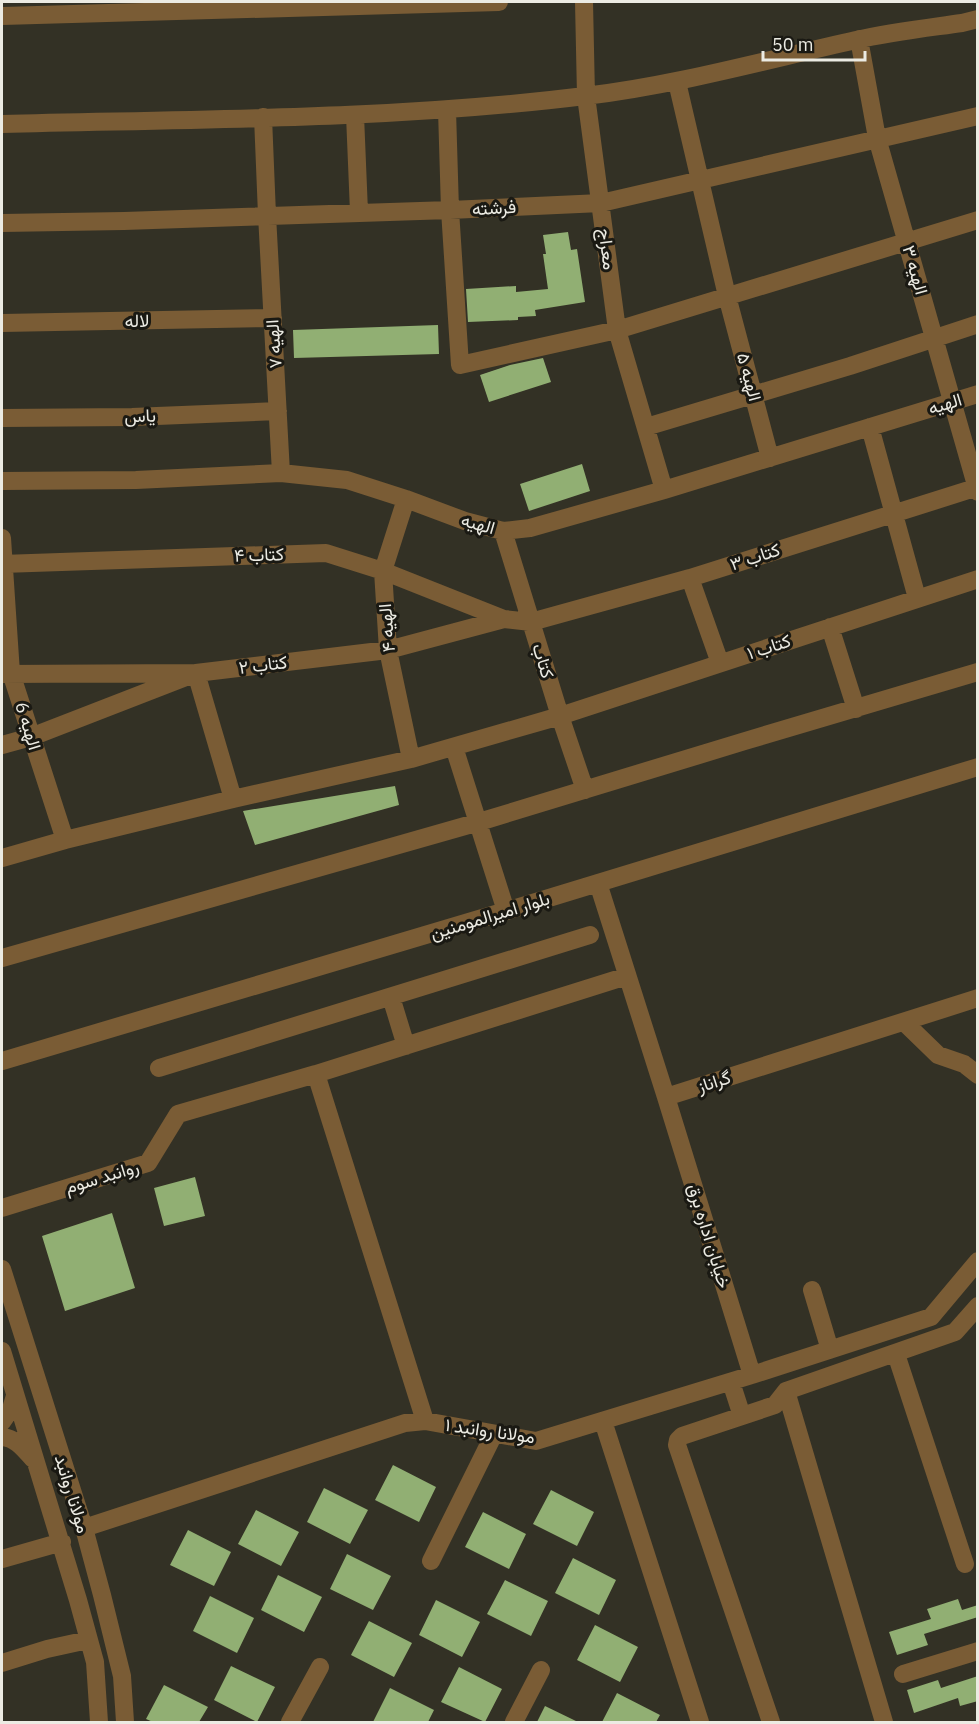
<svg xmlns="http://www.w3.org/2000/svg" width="979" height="1724" font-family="'IBM Plex Sans',Vazirmatn,sans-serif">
	<rect width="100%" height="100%" fill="#333125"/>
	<path fill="#91af73" d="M568,232L571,250L577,249L585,302L535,310L536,316L518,317V320L468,322L466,289L516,286V292L548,289L543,254H546L543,235Z
		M438,325L439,354L294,358L293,330Z
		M543,358L551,382L489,402L480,375L510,365Z
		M582,464L590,491L529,511L520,484Z
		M395,786L399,805L255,845L243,811Z
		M195,1177L205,1216L164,1226L154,1188Z
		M112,1213L135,1288L65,1311L42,1236Z
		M393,1465L436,1487L419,1522L375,1500Z
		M324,1488L368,1510L350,1544L307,1522Z
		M551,1490L594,1512L577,1546L533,1524Z
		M256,1510L299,1532L281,1566L238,1544Z
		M483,1512L526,1534L509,1569L465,1547Z
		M188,1530L231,1552L214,1586L170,1565Z
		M347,1554L391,1576L373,1610L330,1589Z
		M573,1558L616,1580L599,1615L555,1593Z
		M278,1575L322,1597L304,1632L261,1610Z
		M505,1580L548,1601L531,1636L487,1614Z
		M210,1596L254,1618L237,1653L193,1631Z
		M958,1599L962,1610L978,1605V1617L924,1634L928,1645L897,1655L889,1632L931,1619L927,1609Z
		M436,1600L480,1622L462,1657L419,1635Z
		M369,1621L412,1643L394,1677L351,1655Z
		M595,1625L638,1647L620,1682L577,1660Z
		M231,1666L275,1687L257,1722L214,1700Z
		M459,1667L502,1689L485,1722L441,1702Z
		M978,1676V1701L960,1706L958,1698L914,1713L907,1690L938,1680L941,1688Z
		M164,1685L208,1707L199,1722H153L146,1719Z
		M390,1688L434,1710L428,1722H373Z
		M617,1693L660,1715L656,1722H602Z
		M545,1706L578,1722H537Z"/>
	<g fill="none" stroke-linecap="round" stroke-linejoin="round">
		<path stroke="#7a5c35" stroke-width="18" d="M584,2L586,96L617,330L664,490
			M2,16L499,2
			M859,39L877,138L978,492
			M677,82L727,296L770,458
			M447,110L450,210L460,365L617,330L978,220
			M355,115L359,212
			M263,117L267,215L281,473
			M2,124C196,119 391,120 585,96C677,85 766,60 856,40C891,32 927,28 962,23L978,19
			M2,223L124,221L450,210L601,203L978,116
			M2,323L273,318
			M2,418L132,417L278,411
			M646,427L850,366L978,324
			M870,427L917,598
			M2,481L136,480L281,473L347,480L406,499L465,521L503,531L530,528L664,490L978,394
			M406,499L383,571L388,650L411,759
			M503,531L560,716L585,790
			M2,538L11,673L65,840
			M2,564L326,553L383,571L504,619L531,622L690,578L978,487
			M690,578L720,663
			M830,627L856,709
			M2,674L196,673L233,799
			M2,745L31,737L196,673L388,650L504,619
			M454,747L506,911
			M2,858L65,840L233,799L411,759L560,716L978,579
			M598,883L666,1097L978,998
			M2,958L479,822L745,741L978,672
			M391,997L406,1046
			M904,1022L938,1055L964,1064L978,1075
			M2,1061L506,911L978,767
			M159,1068L590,935
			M316,1074L425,1421
			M666,1097L752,1375
			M2,1208L148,1163L178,1114L316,1074L627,976
			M2,1269L84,1528L102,1595L122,1676L125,1722
			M812,1290L830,1350
			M2,1351L78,1600L95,1662L99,1722
			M896,1354L965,1564
			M731,1382L742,1416
			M786,1391L884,1722
			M603,1421L700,1722
			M2,1422L11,1409L15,1396
			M2,1437C16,1438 24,1449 33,1459
			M84,1528L405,1423L425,1421L536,1441L752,1375L931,1317L978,1261
			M2,1559L62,1542
			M431,1561L494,1434
			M2,1663L47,1649L88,1640
			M903,1674L978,1651
			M290,1722L320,1667
			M514,1722L541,1670
			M771,1722L677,1445L678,1440L682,1436L775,1405L786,1391L955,1332L978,1306"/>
	</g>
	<g text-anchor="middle" stroke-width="6" stroke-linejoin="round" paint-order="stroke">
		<g font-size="18" fill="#ecebe3" stroke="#1a1913">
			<text transform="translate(494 208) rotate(-3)" y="6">فرشته</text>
			<text transform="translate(607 249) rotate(83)" y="6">معراج</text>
			<text transform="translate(915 270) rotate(74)" y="6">الهیه ۳</text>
			<text transform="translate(137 321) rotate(-1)" y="6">لاله</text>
			<text transform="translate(274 344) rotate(-94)" y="6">الهیه ۷</text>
			<text transform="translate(749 377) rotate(75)" y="6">الهیه ۵</text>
			<text transform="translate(945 404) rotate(-17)" y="6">الهیه</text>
			<text transform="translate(140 416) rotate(-2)" y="6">یاس</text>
			<text transform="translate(478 524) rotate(16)" y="6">الهیه</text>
			<text transform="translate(259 555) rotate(-2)" y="6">کتاب ۴</text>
			<text transform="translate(755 557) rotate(-18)" y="6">کتاب ۳</text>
			<text transform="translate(387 628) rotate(-95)" y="6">الهیه ۴</text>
			<text transform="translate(769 647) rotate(-18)" y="6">کتاب ۱</text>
			<text transform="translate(543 661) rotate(73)" y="6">کتاب</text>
			<text transform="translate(263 665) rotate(-7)" y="6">کتاب ۲</text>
			<text transform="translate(28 726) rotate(73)" y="6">الهیه 6</text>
			<text transform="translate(490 916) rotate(-17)" y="6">بلوار امیرالمومنین</text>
			<text transform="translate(714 1082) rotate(-18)" y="6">گراناز</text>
			<text transform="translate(102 1177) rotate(-17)" y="6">روانبد سوم</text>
			<text transform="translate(709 1236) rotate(73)" y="6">خیابان اداره برق</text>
			<text transform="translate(490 1431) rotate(8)" y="6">مولانا روانبد ۱</text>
			<text transform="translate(72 1494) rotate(73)" y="6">مولانا روانبد</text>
		</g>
	</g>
	<rect width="979" height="1724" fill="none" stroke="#ecebe3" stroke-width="6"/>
	<path d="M763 51v9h102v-9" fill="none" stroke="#ecebe3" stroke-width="3"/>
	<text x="772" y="51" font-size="18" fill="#ecebe3" stroke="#1a1913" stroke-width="4.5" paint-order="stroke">50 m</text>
</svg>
